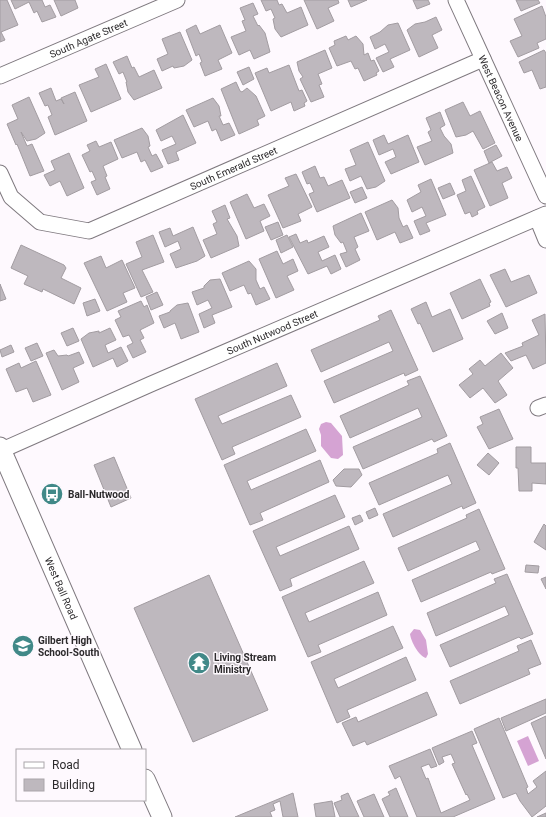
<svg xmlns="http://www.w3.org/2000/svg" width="546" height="817" font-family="Roboto,sans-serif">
	<rect width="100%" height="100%" fill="#fef9fe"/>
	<path fill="#d5a3d3" d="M326,422L331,423L342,436L343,455L338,459L331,458L321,446V435L319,429L321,424Z
		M414,629L420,630L426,640L428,654L426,658C419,656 411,642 410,634Z
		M528,736L539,761L528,766L517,741Z"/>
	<path fill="#beb8be" stroke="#a29ca1" d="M0,0H7L18,25L1,32L5,40L0,42Z
		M11,0H42L45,7L50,5L56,17L42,22L37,11L34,13L29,2L15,9Z
		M54,0H75L78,8L61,16Z
		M261,0H277L279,5L282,4L287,13L301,7L308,25L281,37L275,29L273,19L275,18L271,9L266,11Z
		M304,0H338L339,3L328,8L334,21L317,29Z
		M348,0H367L351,7Z
		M413,0H428L430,4L417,9Z
		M516,0H538L540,3L521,11Z
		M253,3L258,14L253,16L258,26L259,25L265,33L270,52L254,59L250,50L239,55L231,37L246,31L242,21L245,20L240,8Z
		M542,6L546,17V39L537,43L539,48L518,57L510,41L522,36L514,19Z
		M436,17L442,30L432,35L438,48L419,57L407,30L415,24L425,22Z
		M398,23L410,50L390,59L394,67L383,72L376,58L389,52L385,44L375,49L370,37L380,32L388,25Z
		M196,25L200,34L220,25L232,53L218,60L222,69L205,76L200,63L202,62L199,54L196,56L186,30Z
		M180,32L192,60L184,66L174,68L173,66L162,71L157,59L168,54L162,39Z
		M346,36L348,40L356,36L363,44L364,55L368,53L371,61L374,60L379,71L376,73L377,75L364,81L358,68L355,69L351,61L337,66L329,48L335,45L334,41Z
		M325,50L332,68L318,74L322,84L319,85L324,97L311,102L300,79L303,77L299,71L297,62Z
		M544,50L546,53V87L540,89L532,70L524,73L519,62Z
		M127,56L132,68L134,67L139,77L154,70L162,88L134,100L128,92L126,82H127L123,72L119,74L113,62Z
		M106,64L121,99L91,112L79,85L99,77L95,69Z
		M289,65L299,91L302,90L307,101L304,103L305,106L294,111L291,102L271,111L255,73L267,68L269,73Z
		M249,67L254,79L243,85L237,72Z
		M236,82L240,91L242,92L247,88L256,96L265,116L257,120L259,125L239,134L221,89Z
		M51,88L56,101L61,99L64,104L61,98L75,92L87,121L55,135L48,117L52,115L48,105L45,106L39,93Z
		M29,97L45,133L36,139L27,141L21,132L27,146L32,144L44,171L30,176L17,144L16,145L7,124L18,119L12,105Z
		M213,98L219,106L221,116H219L223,125L229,123L235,135L221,141L216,129L212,131L208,121L194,127L186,110Z
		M463,102L470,116L480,111L495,143L483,149L473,131L466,135L456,137L445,110Z
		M440,112L445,125L440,128L444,136L451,144L453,153L425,165L417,147L432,141L428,132L431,130L426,118Z
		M183,115L196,143L176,152L179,160L168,164L162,150L176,144L172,136L161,141L156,130Z
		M142,128L148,136L150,146L148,147L152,156L156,154L163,167L151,172L145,160L141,162L137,152L122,158L114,140Z
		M384,135L388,144L408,135L419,162L391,174L385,162L396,157L393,149L379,155L373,140Z
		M96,141L99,147L111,142L118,159L103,166L107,176L105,177L110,189L97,195L91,182L96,180L92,171L90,172L82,155L90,151L87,145Z
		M368,142L385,181L376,187L367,189L361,176L350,181L345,169L356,165L350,150Z
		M496,145L502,156L489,163L484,151Z
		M69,153L84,188L67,196L60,181L50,186L44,175L55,170L51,161Z
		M492,162L497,171L507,167L512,178L502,183L508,198L490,206L474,170Z
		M315,166L320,178L324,177L328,186L342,180L350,198L317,212L309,194L314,192L310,183L307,184L302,172Z
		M296,174L312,207L298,214L301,221L283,228L268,195L289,186L285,178Z
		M471,176L485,207L477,211L478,214L472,217L470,212L465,214L457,195L466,191L462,180Z
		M431,179L446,215L426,223L430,231L420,235L414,221L426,216L422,207L412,212L407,200L421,192L418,185Z
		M450,183L455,194L443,199L438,188Z
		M362,187L367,198L355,203L350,192Z
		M247,194L254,208L264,204L270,216L260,221L264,231L246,239L230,202Z
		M392,200L398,208L399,218L403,227L407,225L413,238L400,243L395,232L377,240L365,212Z
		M225,205L230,218L227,219L237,236L239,246L211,258L203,240L217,234L213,224L217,222L212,211Z
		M361,213L369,231L354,237L358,247L355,249L360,260L346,267L340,254L347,252L343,242L341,243L335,235L333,226Z
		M278,222L283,235L271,240L265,227Z
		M193,227L205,256L197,261L176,268L170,254L181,249L178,241L165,247L159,232L170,228L173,236Z
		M296,234L300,243L307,240L308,243L324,236L329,247L318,252L322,261L335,255L341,269L331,274L327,266L308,274L289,237Z
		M153,235L164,262L142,270L153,292L141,297L126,264L142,257L136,242Z
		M287,235L293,247L281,253L276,240Z
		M21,245L64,265L66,268L61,278L81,288L74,304L43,289L42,292L24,284L28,276L11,268Z
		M277,251L283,264L293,259L298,271L287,276L294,290L276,298L259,259Z
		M101,256L106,268L122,260L135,288L123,293L127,302L107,311L84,263Z
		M249,261L256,269V280L260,289L264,287L270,299L256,305L251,293L248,294L244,285L230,291L222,273Z
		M505,269L511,282L529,275L537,293L506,307L490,275Z
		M220,279L232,307L212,315L215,323L204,328L199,314L212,308L208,300L197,305L192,292L204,288V286L210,280Z
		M480,279L491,302L489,303L490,306L462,319L450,293Z
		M0,284L6,299L0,301Z
		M157,292L163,305L151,310L146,297Z
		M95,299L100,311L87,316L83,303Z
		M141,301L144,307L147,305L154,323L140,330L144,338L140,340L146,352L133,358L127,346L133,343L129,335L123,337L115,320L121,317L118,311Z
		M426,302L432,317L450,309L463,339L433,352L420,323L418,324L411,309Z
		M188,303L199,332L181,339L175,323L164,328L159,316L170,312V311L177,305Z
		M391,310L418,370L405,376L404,373L334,403L324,381L393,351L389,342L321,372L311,350L380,320L378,316Z
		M502,313L508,328L495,334L487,321Z
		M545,314L546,363L533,369L526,355L511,361L505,353L523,346L522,343L539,335L532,320Z
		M73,328L79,341L67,346L61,333Z
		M110,328L116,340L105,345L108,353L121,347L128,361L117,367L113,358L93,367L81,339L89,333L99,331V333Z
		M37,343L43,356L31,361L25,348Z
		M11,345L14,352L2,357L0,350Z
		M54,350L58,356L67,355L68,356L79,352L84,363L73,368L79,382L62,390L46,353Z
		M501,353L513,368L498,381L507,395L495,403L483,388L470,398L459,385L473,374L469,369L480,360L485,366Z
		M36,361L51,395L33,402L27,388L16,392L6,369L19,363L21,368Z
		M277,363L287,386L218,416L222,424L291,395L301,417L232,447L235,454L222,460L195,399Z
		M420,376L447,436L434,442L432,439L363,469L353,447L422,417L418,408L350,438L340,416L409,385L407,381Z
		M499,409L513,439L489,449L477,427L483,424L480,417Z
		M306,429L316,451L247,481L251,490L320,460L329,482L260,513L263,520L250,525L224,465Z
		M450,443L476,503L463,509L462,506L393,537L383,514L452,484L448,475L379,505L369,483L438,453L437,449Z
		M516,447H531V463H546V484L532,483V491H519L518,468H516Z
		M488,453L499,463L489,475L477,465Z
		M114,457L131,498L111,507L94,465Z
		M344,469H359L362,475L351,487L336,486L333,480Z
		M335,495L345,517L276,547L280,556L349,526L359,549L290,579L292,586L280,591L253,531Z
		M375,508L378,515L369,519L366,512Z
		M479,509L505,569L492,574L491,572L421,602L412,580L480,550L476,541L408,571L398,548L467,518L466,515Z
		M360,515L363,521L355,525L352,518Z
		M544,524L546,526V550L534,542Z
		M364,561L374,583L305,613L309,622L378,592L387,615L318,645L321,652L308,657L282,597Z
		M526,565L539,566L538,573L525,572Z
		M507,574L533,634L521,639L519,637L450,667L440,645L509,615L505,606L436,636L427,613L496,583L494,579Z
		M209,575L268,710L193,742L134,608Z
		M546,577V589L541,579Z
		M393,626L403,648L334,679L338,688L406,657L416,680L347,710L350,717L337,723L311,662Z
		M531,640L541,664L528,669L530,674L460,704L450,681L519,651L517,646Z
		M427,692L437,715L367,745L365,741L353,746L342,723L356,717L358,722Z
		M546,699V713L506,731L501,718Z
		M546,716V759L531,723Z
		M499,718L528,787L526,788L528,794L537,787L533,781L546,771V806L532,817L520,801L516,793L503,798L474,729Z
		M472,731L477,743L472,745L495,799L453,817H417L400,776L395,779L389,766L430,749L437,766L431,768L429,764L421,767L426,779L428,778L441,813L470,800L467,794L466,795L452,764L455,763L451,754L442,757L444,762L439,765L432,748Z
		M396,788L408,817H390L382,799L390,795L388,792Z
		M293,793L298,817H283L280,801L273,804L275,810L270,812L272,817H235Z
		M348,793L359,817H340L334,803L342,800L341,796Z
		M374,794L384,817H364L357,801Z
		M332,801L335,817H316L314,804Z
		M546,813V817H537Z"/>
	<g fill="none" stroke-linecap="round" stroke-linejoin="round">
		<g stroke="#7f797f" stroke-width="17">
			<g id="minor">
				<path id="s1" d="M456,0L546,196"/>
				<path id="s2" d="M0,76L177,0"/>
				<path id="s3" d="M0,173L11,197L40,222L89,231L483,59"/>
				<path d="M537,218L546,240"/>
				<path d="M538,408L546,405"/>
				<path id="s4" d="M0,451L151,384L546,214"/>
			</g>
		</g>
		<g stroke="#7f797f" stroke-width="21">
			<g id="major">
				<path id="s5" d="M0,447L132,750"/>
				<path d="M145,779L162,817"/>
			</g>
		</g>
		<use href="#minor" stroke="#fff" stroke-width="15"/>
		<use href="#major" stroke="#fff" stroke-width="19"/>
	</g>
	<defs>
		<g id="bus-disc" transform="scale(1.15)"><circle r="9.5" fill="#418988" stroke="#fef9fe"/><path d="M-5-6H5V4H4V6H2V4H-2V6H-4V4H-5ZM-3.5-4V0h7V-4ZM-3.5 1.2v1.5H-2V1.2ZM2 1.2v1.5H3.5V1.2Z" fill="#fff"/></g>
		<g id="school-disc" transform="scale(1.15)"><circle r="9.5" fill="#418988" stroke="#fef9fe"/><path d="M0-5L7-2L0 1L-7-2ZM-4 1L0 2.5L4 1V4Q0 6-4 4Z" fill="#fff"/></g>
		<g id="temple-disc" transform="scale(1.15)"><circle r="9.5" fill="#418988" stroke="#fef9fe"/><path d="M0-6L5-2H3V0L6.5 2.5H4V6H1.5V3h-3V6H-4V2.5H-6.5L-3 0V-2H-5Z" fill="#fff"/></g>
	</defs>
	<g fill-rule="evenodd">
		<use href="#bus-disc" x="52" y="494"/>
		<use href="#school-disc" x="23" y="646"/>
		<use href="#temple-disc" x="199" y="663"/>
	</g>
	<g text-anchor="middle" stroke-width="3" stroke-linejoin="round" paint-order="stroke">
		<g font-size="10" fill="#2c2a2c" stroke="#fef9fe">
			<text dy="4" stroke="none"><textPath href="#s2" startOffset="96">South Agate Street</textPath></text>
			<text dy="4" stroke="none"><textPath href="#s1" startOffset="108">West Beacon Avenue</textPath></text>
			<text dy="4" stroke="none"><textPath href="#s3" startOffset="272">South Emerald Street</textPath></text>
			<text dy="4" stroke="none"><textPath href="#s4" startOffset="297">South Nutwood Street</textPath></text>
			<text dy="4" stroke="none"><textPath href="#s5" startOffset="154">West Ball Road</textPath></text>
		</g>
		<g font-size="10" font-weight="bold" fill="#2c2a2c" stroke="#fef9fe" text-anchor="start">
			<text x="68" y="498">Ball-Nutwood</text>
			<text x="38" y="644">Gilbert High<tspan x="38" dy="12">School-South</tspan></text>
			<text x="214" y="661">Living Stream<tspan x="214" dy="12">Ministry</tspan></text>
		</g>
	</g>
	<rect x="16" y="749" width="130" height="52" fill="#fef9fe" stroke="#aaa6aa"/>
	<rect x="24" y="762" width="20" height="6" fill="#ffffff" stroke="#aaa6aa"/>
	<text x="52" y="769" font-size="12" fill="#2c2a2c">Road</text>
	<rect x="24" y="779" width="20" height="12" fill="#beb8be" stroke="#aaa6aa"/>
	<text x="52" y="789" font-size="12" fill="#2c2a2c">Building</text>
</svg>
